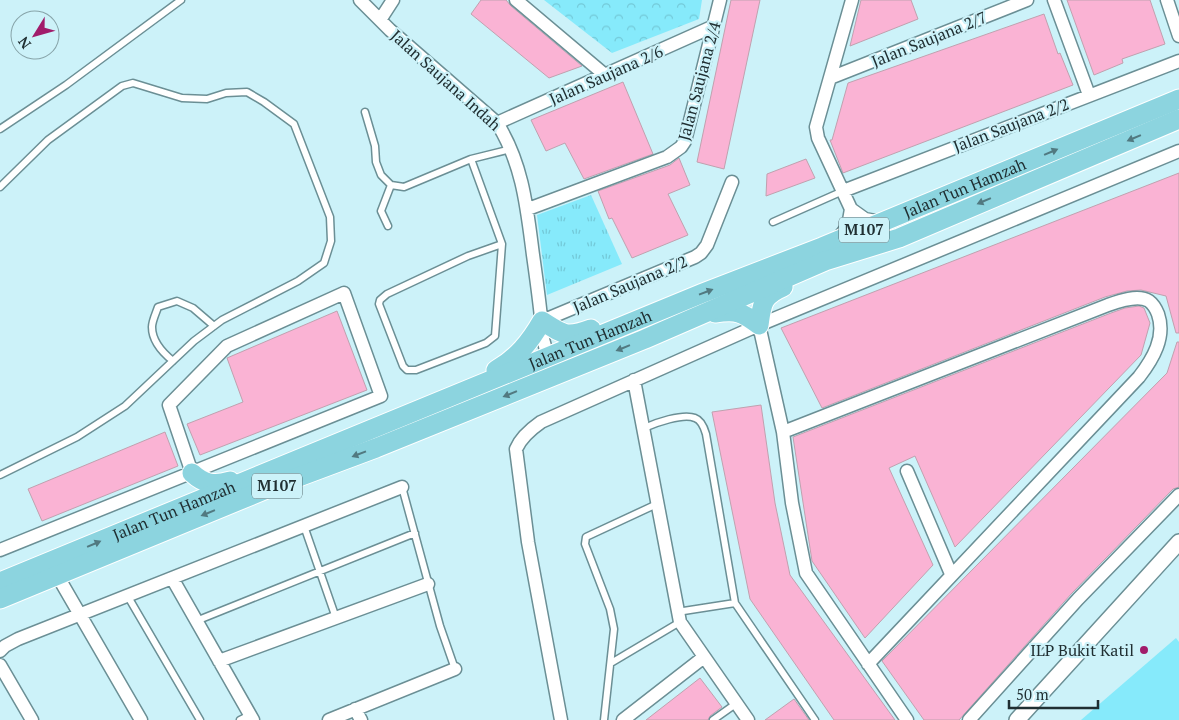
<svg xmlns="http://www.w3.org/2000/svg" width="1179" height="720" font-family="'PT Serif',serif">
	<defs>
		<pattern id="grass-tufts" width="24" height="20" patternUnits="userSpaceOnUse" patternTransform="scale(1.25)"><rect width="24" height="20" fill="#86eafb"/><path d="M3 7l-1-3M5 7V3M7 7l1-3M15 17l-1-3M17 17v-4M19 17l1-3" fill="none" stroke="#73c9d8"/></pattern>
		<pattern id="park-crowns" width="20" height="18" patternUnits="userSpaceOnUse" patternTransform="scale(1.25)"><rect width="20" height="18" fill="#86eafb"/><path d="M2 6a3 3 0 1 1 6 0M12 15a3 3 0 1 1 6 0" fill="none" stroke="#73c9d8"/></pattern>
	</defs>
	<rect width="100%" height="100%" fill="#ccf2f9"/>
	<path fill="url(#grass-tufts)" d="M591,195L622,264L547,295L537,215Z"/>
	<path fill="url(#park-crowns)" d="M544,0H702L699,19L612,53Z"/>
	<path fill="#86eafb" d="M1176,638L1179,642V720H1081Z"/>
	<path fill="#fab3d4" stroke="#c0a1af" d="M481,0H506L511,6L582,66L549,78L471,14Z
		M731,0H760L724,169L697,162Z
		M861,0H911L918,19L850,46Z
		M1067,0H1150L1165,44L1122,59L1123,63L1094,75Z
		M1044,14L1058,54L1060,53L1073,85L843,173L830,140H832L848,83Z
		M623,82L653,154L584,179L565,143L546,151L531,120Z
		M679,158L690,185L668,194L688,235L632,258L612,218L609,219L598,191L670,165Z
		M806,159L815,178L766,196L767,174Z
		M1179,173V333H1176L1166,296L1141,290L1127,291L1105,297L822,408L781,328Z
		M1139,306L1144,308L1150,323L1141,355L955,547L915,456L889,468L933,565L865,638L812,561L793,437L1111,313L1125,308Z
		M337,311L367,390L200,455L187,424L243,402L227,358Z
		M1177,342H1179V487L1173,489L1072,593L959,720H924L882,661L1167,373Z
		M761,405L775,503L790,575L895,720H834L750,599L712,412Z
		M165,432L178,466L42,521L28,489Z
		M700,678L722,707L710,716L708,720H646Z
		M794,699L809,720H765Z"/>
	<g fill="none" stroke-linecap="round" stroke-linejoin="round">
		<g stroke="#6b8f95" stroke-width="9">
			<path id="service" d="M365,112L375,146L376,162L381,175L391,185L404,187L471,159L511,149
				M0,129L66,85L181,0
				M471,159L502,244L495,336L486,343L416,370H407L403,366L379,304L380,300L387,294L468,256L502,244
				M0,187L48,140L122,86L133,83L182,98L207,99L226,93L247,92L264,102L294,124L330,217L331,241L324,263L298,281L222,320L194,341L125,406L77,437L0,475
				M773,222L843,191
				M388,226L381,211L391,185
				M173,361C163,353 152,342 152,327C152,321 156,313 158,307L177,301L193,308L214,326
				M644,428C655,423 683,413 695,418C701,420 704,427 706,434L735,603L815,720
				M402,487L440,626L455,669
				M304,526L336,618
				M127,595L200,720
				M677,612L735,603
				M196,621L415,533
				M611,663L680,622
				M240,720L250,715
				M604,720L614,629L610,609L585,544L586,537L657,504
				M713,720L737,703"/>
		</g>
		<g stroke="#6b8f95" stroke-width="15">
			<path id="minor" d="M360,0L390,30L497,123C523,164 527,209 533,255C537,283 541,311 543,339L548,357L555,375
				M516,0L605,75
				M852,0L816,127L818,138L851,209L865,219L881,222
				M1054,0L1089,95
				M1167,0L1179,36
				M380,20L393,0
				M830,78L1027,0
				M497,123L714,26
				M843,191L1179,61
				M528,209L667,157L681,147L685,141L720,0
				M837,240L848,226L851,209
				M542,321L695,257L701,253L707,245L732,182
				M759,325L783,432L792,503L806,573L907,720
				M634,380L680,622L748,720
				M783,432L1108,305C1119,301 1138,294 1149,301C1153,304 1156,309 1158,314C1166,337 1153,359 1139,377L868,664
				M907,471L951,574
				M0,550L381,396L344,293L227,346L169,405L192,473
				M57,575L141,720
				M172,578L253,720
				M0,651L5,646L18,639L402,487
				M219,661L428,584
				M0,665L32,720
				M355,709L361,720
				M329,720L455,669
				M561,720L528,542L516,449C521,437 531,429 541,422L759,325L1179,151
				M623,720L704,657
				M969,720L1078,599L1179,495"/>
		</g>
		<g stroke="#6b8f95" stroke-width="18">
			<path id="tertiary" d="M1017,720L1179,542"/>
		</g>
		<g stroke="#fff" stroke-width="21">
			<g id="primary">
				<path d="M715,313C737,310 742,312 759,325C762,304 762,296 783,287"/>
				<path d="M496,370C517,358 530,342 542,321C564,335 566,338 591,329"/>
				<path d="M192,473C204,484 214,486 230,481"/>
				<path id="s1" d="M0,582L703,293L822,247L1179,99"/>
				<path d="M0,599L269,488L376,448L645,339L825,261L899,238L1179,119"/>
			</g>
		</g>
		<use href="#service" stroke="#fff" stroke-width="6"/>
		<use href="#minor" stroke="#fff" stroke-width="12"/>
		<use href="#tertiary" stroke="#fff" stroke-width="15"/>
		<use href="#primary" stroke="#8cd4df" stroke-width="19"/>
	</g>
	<defs><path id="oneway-solid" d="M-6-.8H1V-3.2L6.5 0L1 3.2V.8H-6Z" transform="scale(1.25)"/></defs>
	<g fill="#517980">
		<use href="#oneway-solid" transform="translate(1134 138) rotate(157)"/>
		<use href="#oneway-solid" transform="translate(1051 152) rotate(-23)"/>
		<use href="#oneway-solid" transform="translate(984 201) rotate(157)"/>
		<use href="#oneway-solid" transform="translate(706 292) rotate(-21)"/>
		<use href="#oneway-solid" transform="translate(623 348) rotate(158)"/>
		<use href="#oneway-solid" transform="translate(510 394) rotate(158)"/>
		<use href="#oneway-solid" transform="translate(359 454) rotate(159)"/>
		<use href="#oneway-solid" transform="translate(208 513) rotate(158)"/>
		<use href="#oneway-solid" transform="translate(94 544) rotate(-23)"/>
	</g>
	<circle fill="#a11c6b" stroke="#ccf2f9" stroke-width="2" cx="1144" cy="650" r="5"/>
	<g text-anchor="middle" stroke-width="4.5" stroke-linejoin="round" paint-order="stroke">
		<g fill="#ccf2f9" stroke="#546a6e" stroke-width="1">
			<rect x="839" y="217.5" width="50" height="25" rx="4"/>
			<rect x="252" y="473.5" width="50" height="25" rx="4"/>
		</g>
		<g font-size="15" font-weight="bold" fill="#202f32">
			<text x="864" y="235">M107</text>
			<text x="277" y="491">M107</text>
		</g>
		<g font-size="16" fill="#202f32" stroke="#ccf2f9">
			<text transform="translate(929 39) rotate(-22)" y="6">Jalan Saujana 2/7</text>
			<text transform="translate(606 75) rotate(-24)" y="6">Jalan Saujana 2/6</text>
			<text transform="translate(446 80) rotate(42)" y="6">Jalan Saujana Indah</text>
			<text transform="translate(699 81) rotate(-75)" y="6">Jalan Saujana 2/4</text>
			<text transform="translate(1011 125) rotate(-21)" y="6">Jalan Saujana 2/2</text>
			<text dy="6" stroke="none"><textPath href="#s1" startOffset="1042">Jalan Tun Hamzah</textPath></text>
			<text transform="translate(630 284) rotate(-23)" y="6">Jalan Saujana 2/2</text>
			<text dy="6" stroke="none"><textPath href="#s1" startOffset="638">Jalan Tun Hamzah</textPath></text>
			<text dy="6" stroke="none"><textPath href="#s1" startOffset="188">Jalan Tun Hamzah</textPath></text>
		</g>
		<g font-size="16" fill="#202f32" stroke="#ccf2f9" text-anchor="end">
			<text x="1134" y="656">ILP Bukit Katil</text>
		</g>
	</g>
	<g transform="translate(35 35) rotate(233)"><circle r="24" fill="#ccf2f9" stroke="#87a4a9"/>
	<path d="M0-4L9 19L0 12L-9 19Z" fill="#a11c6b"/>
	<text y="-8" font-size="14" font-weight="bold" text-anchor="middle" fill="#202f32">N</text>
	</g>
	<path d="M1009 700v8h89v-8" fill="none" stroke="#202f32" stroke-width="2.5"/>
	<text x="1016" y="700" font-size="15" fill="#202f32" stroke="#ccf2f9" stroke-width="4" paint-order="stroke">50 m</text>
</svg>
